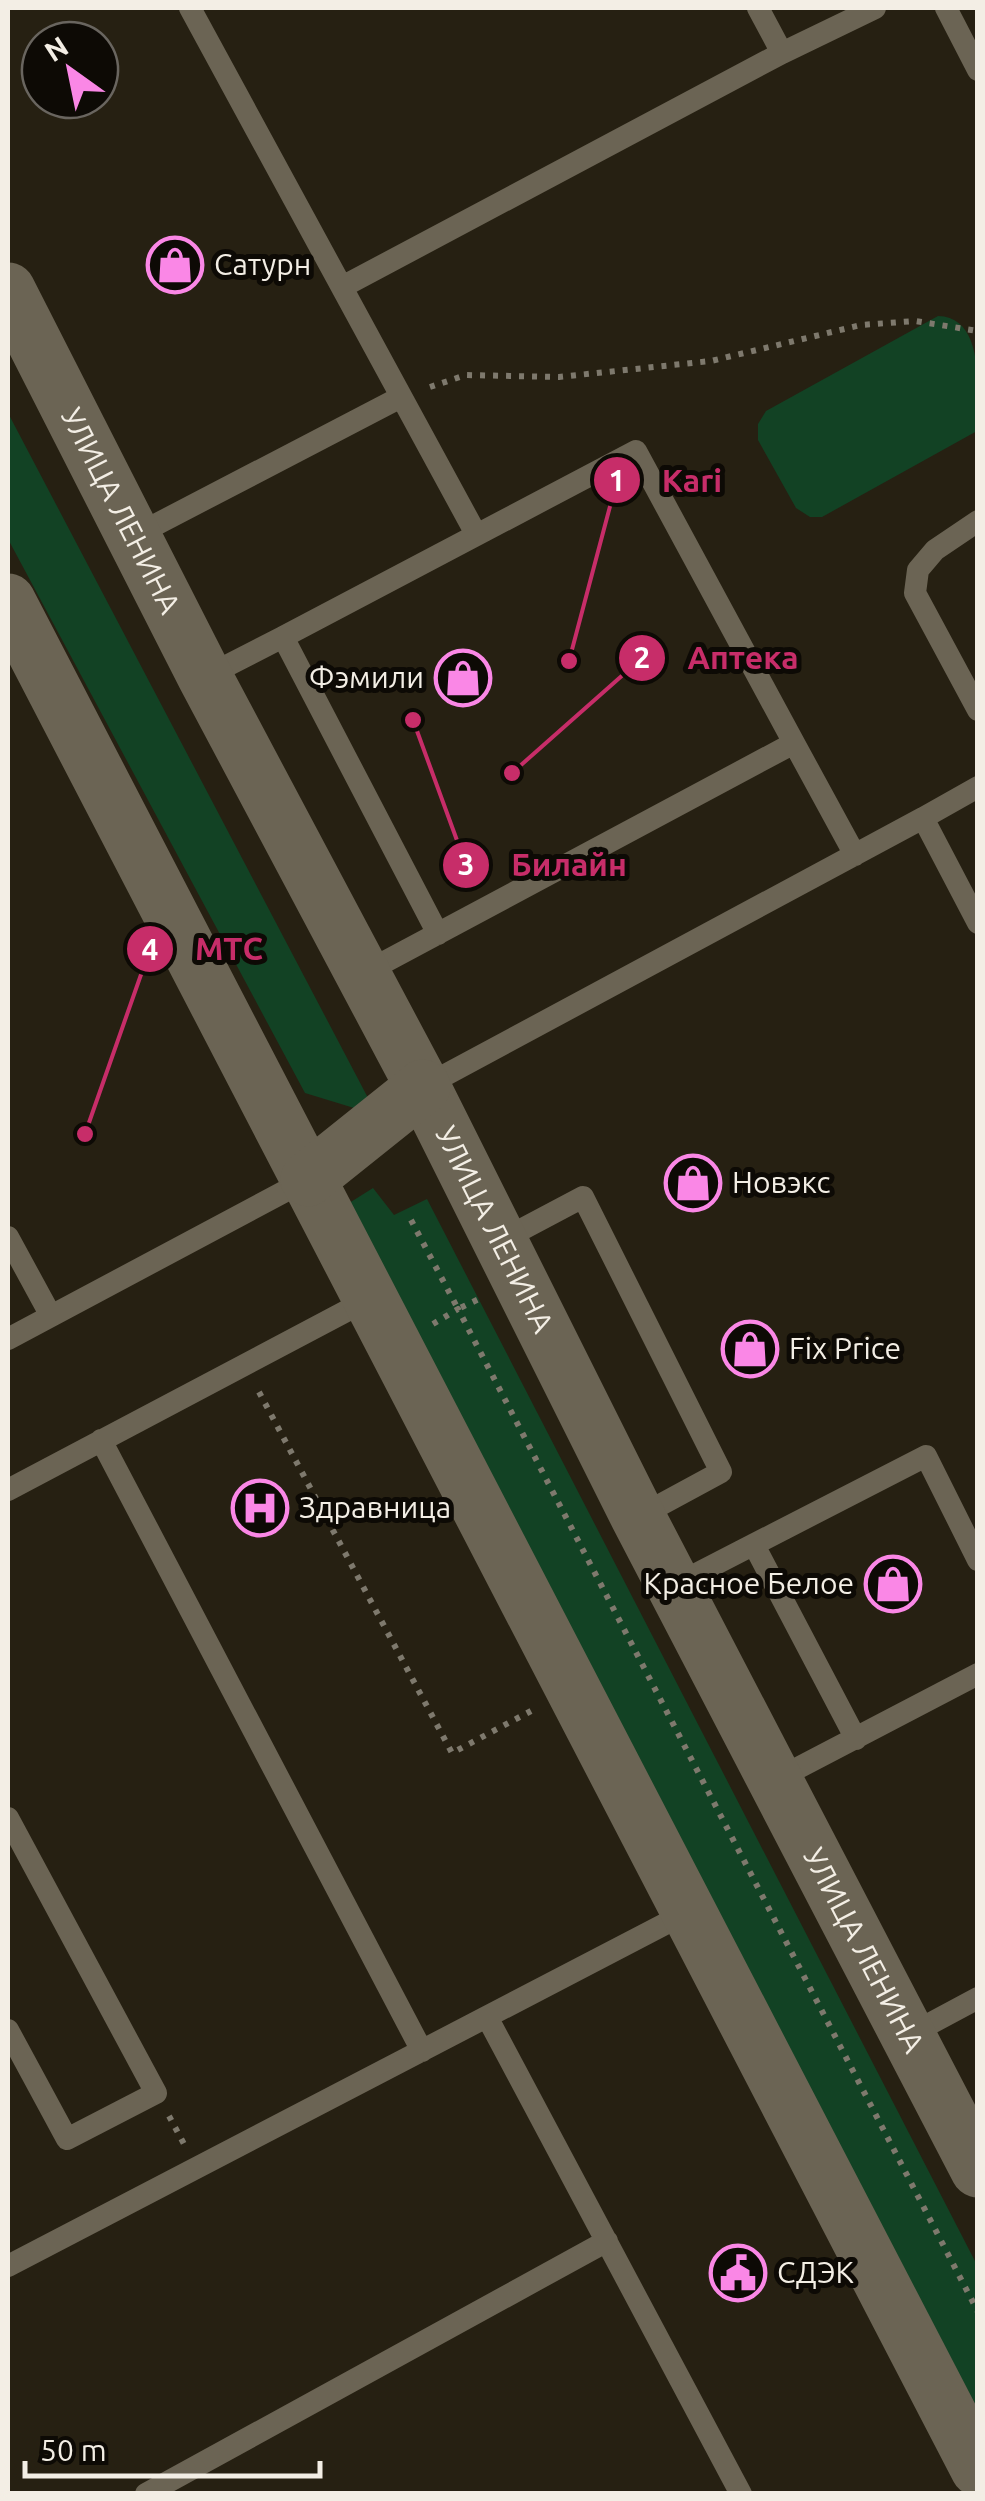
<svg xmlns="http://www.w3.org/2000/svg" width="985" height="2501" font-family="Ubuntu,sans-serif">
	<rect width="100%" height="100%" fill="#262012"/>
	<path fill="#124224" d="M938,316C985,317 978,389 977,431L822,517H810L796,508L758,440V424L766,411Z
		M8,413L377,1115L305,1093L8,539Z
		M373,1188L394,1215L427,1199L977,2265V2408L346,1205Z"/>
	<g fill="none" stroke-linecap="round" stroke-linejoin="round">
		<path stroke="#7e796d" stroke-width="6" stroke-dasharray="5 8" stroke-linecap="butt" d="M430,387L466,375L559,377L711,361L861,325L915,321L978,331
			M411,1220L458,1309L479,1299
			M433,1324L458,1309L978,2312
			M259,1392L452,1753L531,1711
			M169,2116L184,2144"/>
		<path stroke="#6b6454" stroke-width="22" d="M190,8L476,534
			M946,8L978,70
			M782,53L875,8
			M342,287L782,53L758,8
			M978,521L935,550L918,570L915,593L978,710
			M134,536L401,397
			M205,677L283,637
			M794,743L855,855
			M923,818L978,787
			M364,973L794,743L636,451L283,637L438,934
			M423,1087L923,818L978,923
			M8,1237L51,1316
			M500,1241L583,1197L721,1472L638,1517
			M8,1339L308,1179
			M101,1440L422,2051
			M8,1490L371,1298
			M754,1545L856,1739
			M673,1586L926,1456L978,1560
			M775,1780L978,1674
			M8,1818L156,2093L67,2139L8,2030
			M487,2017L741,2494
			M909,2035L978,1998
			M8,2266L690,1911
			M146,2494L607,2241"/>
		<g stroke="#6b6454" stroke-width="55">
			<path id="s1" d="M8,290L205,677L423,1087L638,1517L978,2170"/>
			<path d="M8,601L978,2469"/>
			<path d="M308,1179L423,1087"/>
		</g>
	</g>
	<defs>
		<g id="shop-ring" transform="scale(2.875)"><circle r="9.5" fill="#0d0a05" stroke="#fa87e6" stroke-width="1.5"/><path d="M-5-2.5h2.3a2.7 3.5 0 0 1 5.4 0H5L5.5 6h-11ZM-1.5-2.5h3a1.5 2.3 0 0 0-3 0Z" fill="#fa87e6"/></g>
		<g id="hospital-ring" transform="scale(2.875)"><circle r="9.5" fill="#0d0a05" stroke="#fa87e6" stroke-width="1.5"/><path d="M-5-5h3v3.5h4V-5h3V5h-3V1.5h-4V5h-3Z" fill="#fa87e6"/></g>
		<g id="civic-ring" transform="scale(2.875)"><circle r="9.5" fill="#0d0a05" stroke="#fa87e6" stroke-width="1.5"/><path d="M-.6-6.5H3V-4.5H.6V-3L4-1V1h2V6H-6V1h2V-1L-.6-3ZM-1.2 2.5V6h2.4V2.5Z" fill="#fa87e6"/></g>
	</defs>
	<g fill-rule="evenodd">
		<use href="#shop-ring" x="175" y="265"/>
		<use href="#shop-ring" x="463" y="678"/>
		<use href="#shop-ring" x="693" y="1183"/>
		<use href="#shop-ring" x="750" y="1349"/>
		<use href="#hospital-ring" x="260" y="1508"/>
		<use href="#shop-ring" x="893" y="1584"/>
		<use href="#civic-ring" x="738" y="2273"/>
	</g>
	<g text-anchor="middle" stroke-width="10" stroke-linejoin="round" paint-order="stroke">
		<g font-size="30" fill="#f3eee5" stroke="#0d0a05" text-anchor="start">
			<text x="214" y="275">Сатурн</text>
			<text x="424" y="688" text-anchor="end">Фэмили</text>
			<text x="732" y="1193">Новэкс</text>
			<text x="789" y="1359">Fix Price</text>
			<text x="299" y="1518">Здравница</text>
			<text x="854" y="1594" text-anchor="end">Красное Белое</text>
			<text x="777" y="2283">СДЭК</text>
		</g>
		<g font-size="30" fill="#f3eee5" stroke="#0d0a05">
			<text dy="10" stroke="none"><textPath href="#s1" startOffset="248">УЛИЦА ЛЕНИНА</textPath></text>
			<text dy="10" stroke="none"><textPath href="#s1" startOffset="1058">УЛИЦА ЛЕНИНА</textPath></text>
			<text dy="10" stroke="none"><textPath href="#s1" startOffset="1868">УЛИЦА ЛЕНИНА</textPath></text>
		</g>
	</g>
	<path fill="none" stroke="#c72d69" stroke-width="4" d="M569 661L617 480M512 773L642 658M413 720L466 865M85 1134L150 949"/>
	<g fill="#c72d69" stroke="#0d0a05" stroke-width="4">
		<circle cx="569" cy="661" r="10"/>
		<circle cx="512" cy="773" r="10"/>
		<circle cx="413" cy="720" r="10"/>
		<circle cx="85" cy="1134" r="10"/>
		<circle cx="617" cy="480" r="25"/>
		<circle cx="642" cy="658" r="25"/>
		<circle cx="466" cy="865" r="25"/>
		<circle cx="150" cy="949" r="25"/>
	</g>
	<g font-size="30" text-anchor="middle" font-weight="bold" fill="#fff">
		<text x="617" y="491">1</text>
		<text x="642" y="668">2</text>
		<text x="466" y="875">3</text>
		<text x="150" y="960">4</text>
	</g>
	<g font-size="32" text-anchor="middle" font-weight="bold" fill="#c72d69" stroke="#0d0a05" stroke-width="10" stroke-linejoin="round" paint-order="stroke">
		<text x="692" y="492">Kari</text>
		<text x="743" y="669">Аптека</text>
		<text x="569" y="876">Билайн</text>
		<text x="229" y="960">МТС</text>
	</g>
	<rect width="985" height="2501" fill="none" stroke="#f3eee5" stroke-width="20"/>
	<g transform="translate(70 70) rotate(327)"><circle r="48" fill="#0d0a05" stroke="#69655f" stroke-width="2.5"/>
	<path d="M0-8L18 38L0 25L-18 38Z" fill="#fa87e6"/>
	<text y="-15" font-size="28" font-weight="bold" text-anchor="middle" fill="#f3eee5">N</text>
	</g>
	<path d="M25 2461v15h295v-15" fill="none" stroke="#f3eee5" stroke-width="5"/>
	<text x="40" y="2461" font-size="30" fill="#f3eee5" stroke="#0d0a05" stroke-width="8" paint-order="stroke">50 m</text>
</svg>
